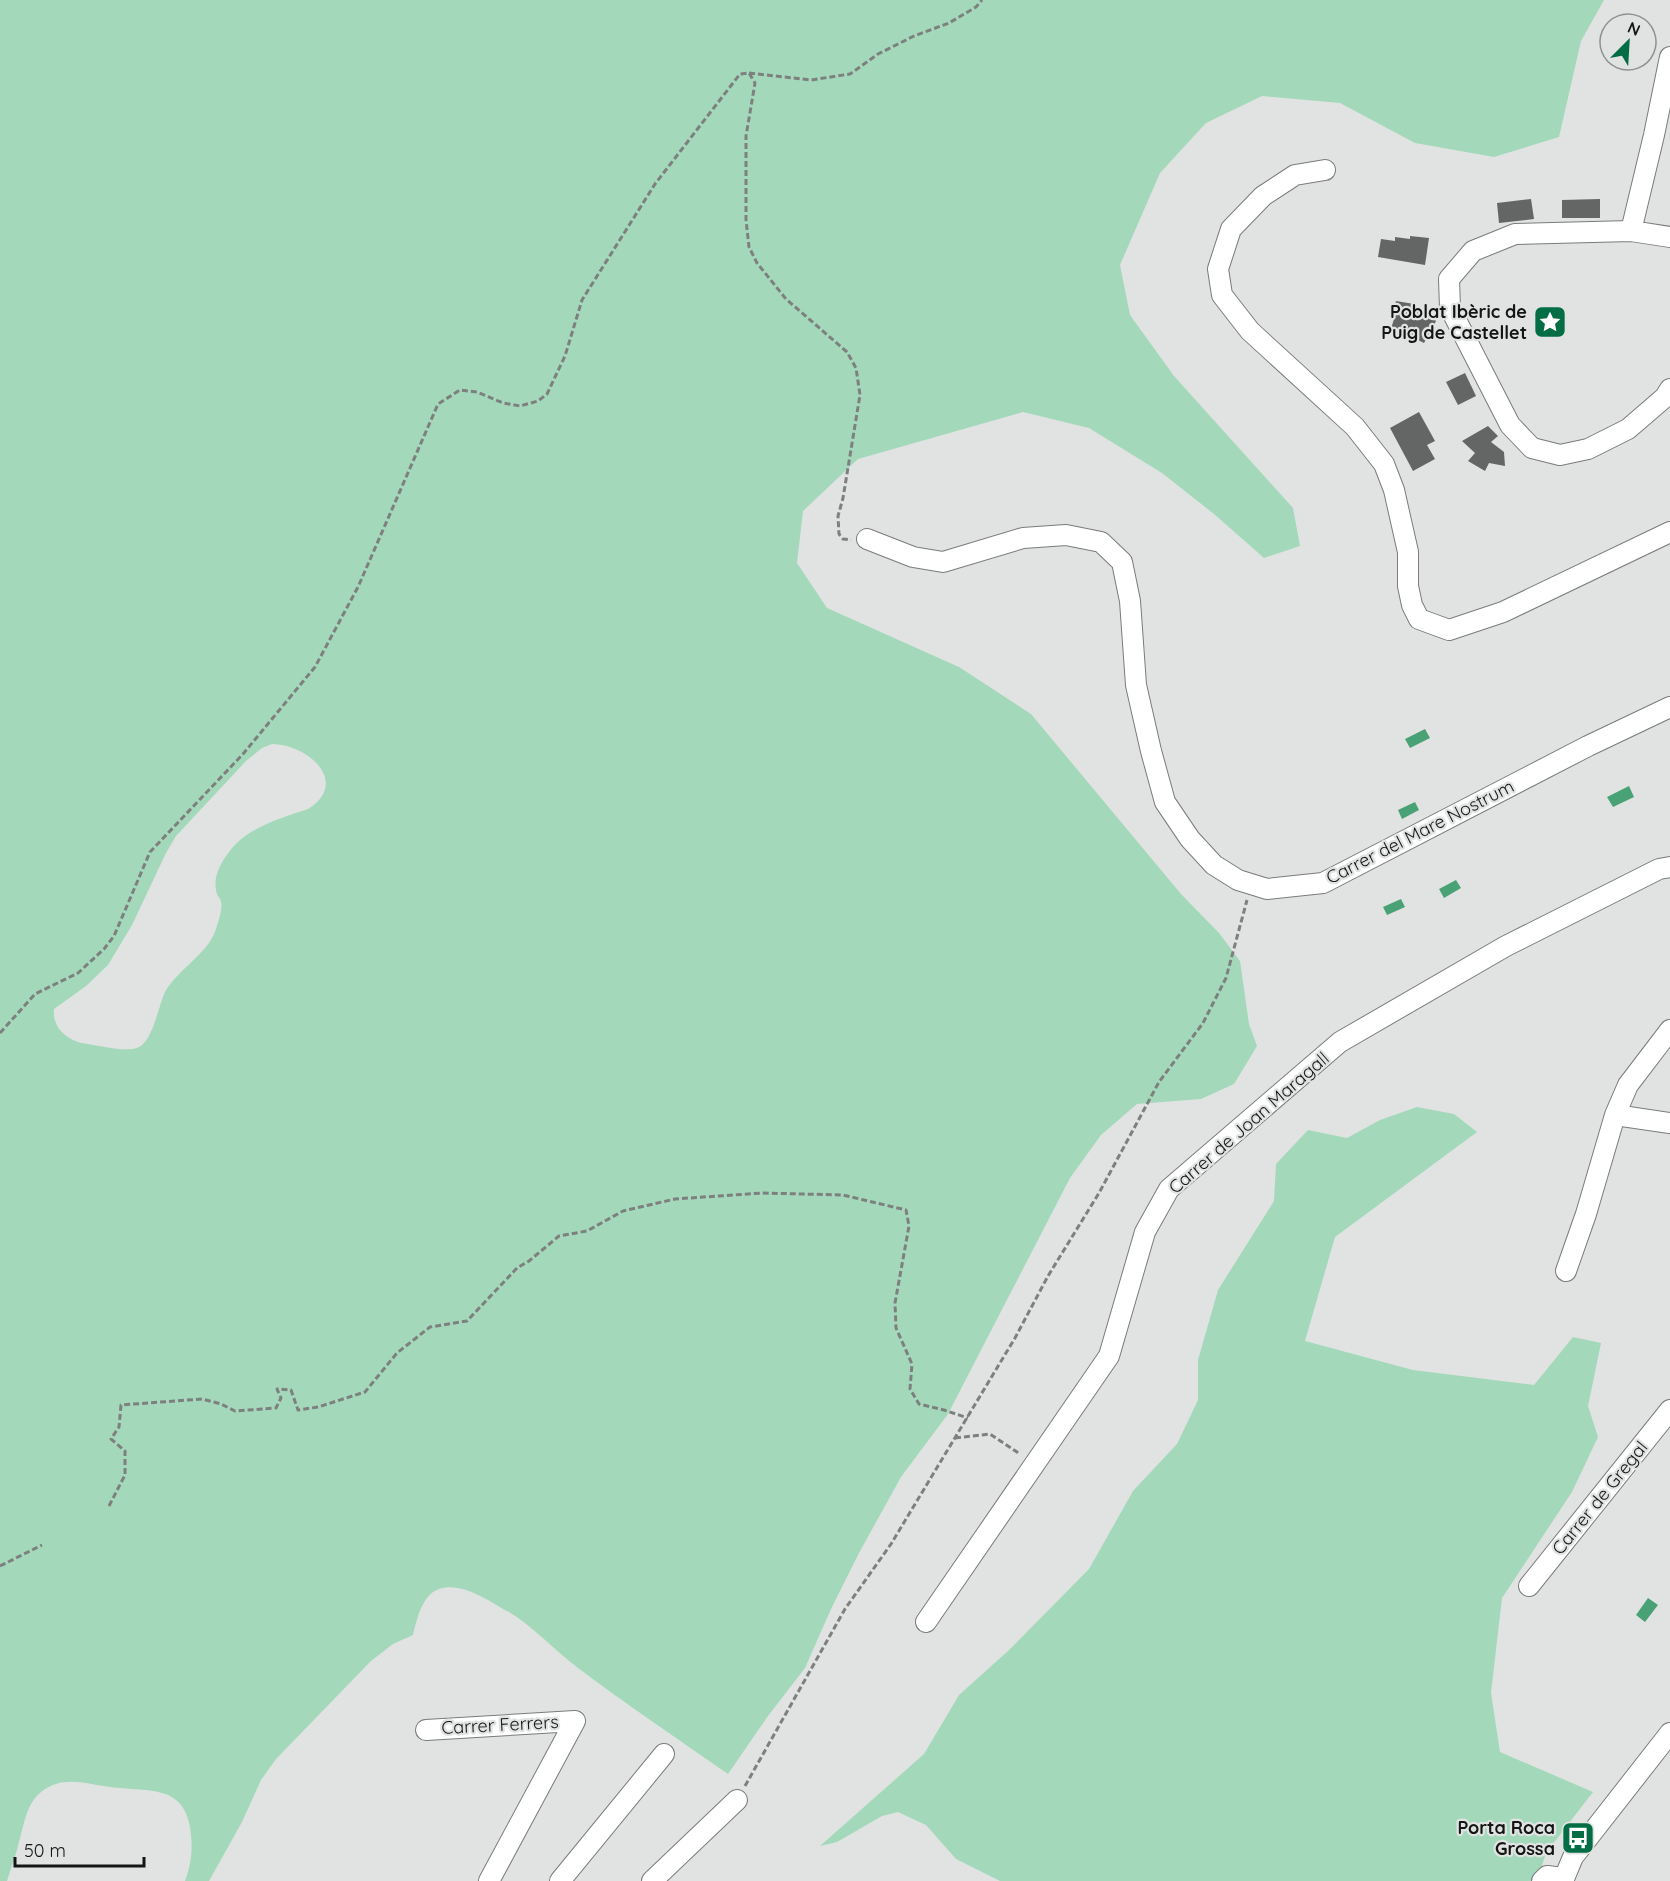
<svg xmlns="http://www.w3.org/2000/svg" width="1670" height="1881" font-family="Quicksand,sans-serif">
	<rect width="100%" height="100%" fill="#e0e3e1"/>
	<path fill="#a3d9ba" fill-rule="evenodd" d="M0,0H1604L1581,41L1559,137L1494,157L1415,143L1340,103L1262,96L1206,123L1160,173L1120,265L1130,315L1174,376L1293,508L1300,546L1264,558L1214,514L1162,473L1089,428L1023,412L858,459L803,511L797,563L827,608L959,667L1031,714L1181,894L1219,933L1240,961L1249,1024L1257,1046L1234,1084L1201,1099L1137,1104L1101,1135L1070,1178L948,1414L901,1477L859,1553L831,1609L805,1668L768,1716L728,1774C678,1739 627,1705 578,1668C555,1651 532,1625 507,1611C489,1601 461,1581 439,1589C422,1595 417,1619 413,1635L393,1644L371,1661L276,1759L261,1780L242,1822L209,1881H185C192,1862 193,1847 190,1827C183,1783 144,1792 110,1787C86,1784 61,1774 40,1793C26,1805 24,1825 19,1842C16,1855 11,1868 7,1881H0ZM272,744C307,744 351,782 308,809C281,818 246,828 229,852C220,864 212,878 217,894C218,897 221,899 221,902C223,909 218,922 216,929C208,954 178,969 165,992C158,1007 153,1042 137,1048C125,1052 100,1046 88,1044C69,1042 52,1029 54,1009L86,986L108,965L132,925L166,853L176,836L246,761L262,748Z
		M1417,1107L1454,1114L1477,1132L1335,1237L1305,1341L1413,1370L1534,1385L1573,1337L1601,1343L1588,1406L1598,1437L1572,1492L1502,1598L1491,1693L1500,1752L1593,1792L1546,1853L1537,1881H1000L956,1859L926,1825L898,1812L882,1816L837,1842L820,1846L924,1754L959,1695L1008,1651L1089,1569L1133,1491L1177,1444L1198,1400V1360L1218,1290L1274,1201L1276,1164L1308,1130L1347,1138L1380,1120Z"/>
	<path fill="#48a275" d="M1425,729L1430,738L1410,748L1405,739Z
		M1629,786L1634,797L1613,807L1607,797Z
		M1415,802L1419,810L1402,819L1398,810Z
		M1456,880L1461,888L1444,898L1439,889Z
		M1401,899L1405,907L1387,915L1383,907Z
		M1648,1598L1658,1605L1645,1622L1636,1615Z"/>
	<path fill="#646665" d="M1531,199L1534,219L1499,223L1497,203Z
		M1600,199V218H1562V200Z
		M1410,236L1429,238L1425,265L1378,257L1381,239L1395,241V237L1410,239Z
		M1396,301L1414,304L1436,321L1424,343L1408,335L1390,332L1394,319L1390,318Z
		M1465,373L1476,396L1458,405L1446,382Z
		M1419,412L1435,441L1427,445L1435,459L1413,471L1390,428Z
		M1488,426L1498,436L1491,442L1504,452L1505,466L1489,463L1485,471L1468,461L1475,453L1462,441Z"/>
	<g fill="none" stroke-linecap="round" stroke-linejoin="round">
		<g stroke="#797c7a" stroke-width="22">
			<path id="street" d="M1325,170L1295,175L1263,196L1231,229L1218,269L1222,295L1250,331L1355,427L1384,464L1394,490L1408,552V586L1412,605L1419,619L1449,630L1503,612L1670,532
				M1631,231L1654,135L1670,57
				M1670,237L1631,231L1515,234L1473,251L1449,279L1450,308L1510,425L1532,448L1560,455L1588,449L1628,429L1665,397L1670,389
				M867,539L913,557L943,562L1023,538L1066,535L1101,542L1122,562L1130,601L1136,685L1151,751L1165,802L1190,839L1214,865L1238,880L1267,889L1323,883L1588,746L1670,707
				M1615,1115L1670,1123
				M1566,1271L1586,1214L1615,1115L1628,1085L1670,1030
				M1529,1586L1670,1410
				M926,1622L1109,1356L1145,1232L1169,1189L1340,1042L1506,946L1659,869L1670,867
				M426,1730L575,1721
				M489,1881L575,1721
				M560,1881L664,1754
				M652,1881L737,1800
				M1542,1881L1547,1876L1563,1878
				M1563,1881L1573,1857L1670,1733"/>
		</g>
		<path stroke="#7e807f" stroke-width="3" stroke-dasharray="6 3" stroke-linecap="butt" d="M749,73L811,80L850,74L878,54L914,36L949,23L976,7L982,0
			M0,1033L35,994L78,973L104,949L114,936L150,852L243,754L315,667L358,587L438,404L460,390L477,392L503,403L520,406L538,401L547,394L565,356L582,300L655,184L740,74L749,73L755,83L746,136V220L749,247L757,263L786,299L847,352L856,368L860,395L843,498L838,516L839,534L843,539L851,540
			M955,1438L990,1434L1020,1454
			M109,1506L125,1475V1451L111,1439L119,1427L121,1405L202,1399L221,1404L235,1411L276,1408L281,1398L277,1389L291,1390L298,1410L318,1407L365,1392L397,1353L430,1327L467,1321L517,1268L529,1261L559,1236L587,1231L623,1211L675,1199L762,1193L843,1195L906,1210L909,1226L895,1303L896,1328L912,1364L910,1389L919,1404L944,1410L968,1418
			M0,1566L42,1545
			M745,1786L845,1609L891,1544L1015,1338L1048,1276L1099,1193L1159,1082L1203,1023L1226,978L1247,900"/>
		<use href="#street" stroke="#fff" stroke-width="20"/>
	</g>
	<defs>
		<g id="sight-square" transform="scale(1.725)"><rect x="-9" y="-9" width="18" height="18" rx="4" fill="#036e45" stroke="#e0e3e1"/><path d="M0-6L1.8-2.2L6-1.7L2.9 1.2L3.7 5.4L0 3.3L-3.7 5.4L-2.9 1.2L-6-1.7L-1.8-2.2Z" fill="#fff"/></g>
		<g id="bus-square" transform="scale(1.725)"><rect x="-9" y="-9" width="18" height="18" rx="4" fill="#036e45" stroke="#e0e3e1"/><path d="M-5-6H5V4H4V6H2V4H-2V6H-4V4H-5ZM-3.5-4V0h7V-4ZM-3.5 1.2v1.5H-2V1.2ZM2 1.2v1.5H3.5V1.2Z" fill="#fff"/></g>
	</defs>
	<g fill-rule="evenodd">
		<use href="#sight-square" x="1550" y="322"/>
		<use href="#bus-square" x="1578" y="1838"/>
	</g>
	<g text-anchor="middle" stroke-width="4.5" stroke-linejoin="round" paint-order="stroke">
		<g font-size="18" font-weight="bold" fill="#141515" stroke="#e0e3e1" text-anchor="end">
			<text x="1527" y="318">Poblat Ibèric de<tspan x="1527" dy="21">Puig de Castellet</tspan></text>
			<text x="1555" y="1834">Porta Roca<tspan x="1555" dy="21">Grossa</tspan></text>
		</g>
		<g font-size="18" fill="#141515" stroke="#e0e3e1">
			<text transform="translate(1420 832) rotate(-27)" y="6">Carrer del Mare Nostrum</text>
			<text transform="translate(1249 1123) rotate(-41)" y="6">Carrer de Joan Maragall</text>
			<text transform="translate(1600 1498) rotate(-51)" y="6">Carrer de Gregal</text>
			<text transform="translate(500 1725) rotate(-3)" y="6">Carrer Ferrers</text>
		</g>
	</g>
	<g transform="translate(1628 42) rotate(24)"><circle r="28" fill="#e0e3e1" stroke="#8e918f" stroke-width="1.5"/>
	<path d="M0-4.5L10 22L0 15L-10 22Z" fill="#036e45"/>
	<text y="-9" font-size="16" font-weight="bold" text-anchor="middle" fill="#141515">N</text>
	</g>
	<path d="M15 1857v9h129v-9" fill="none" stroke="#141515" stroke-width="3"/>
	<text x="24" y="1857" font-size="18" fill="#141515" stroke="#e0e3e1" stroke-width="4.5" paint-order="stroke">50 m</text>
</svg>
